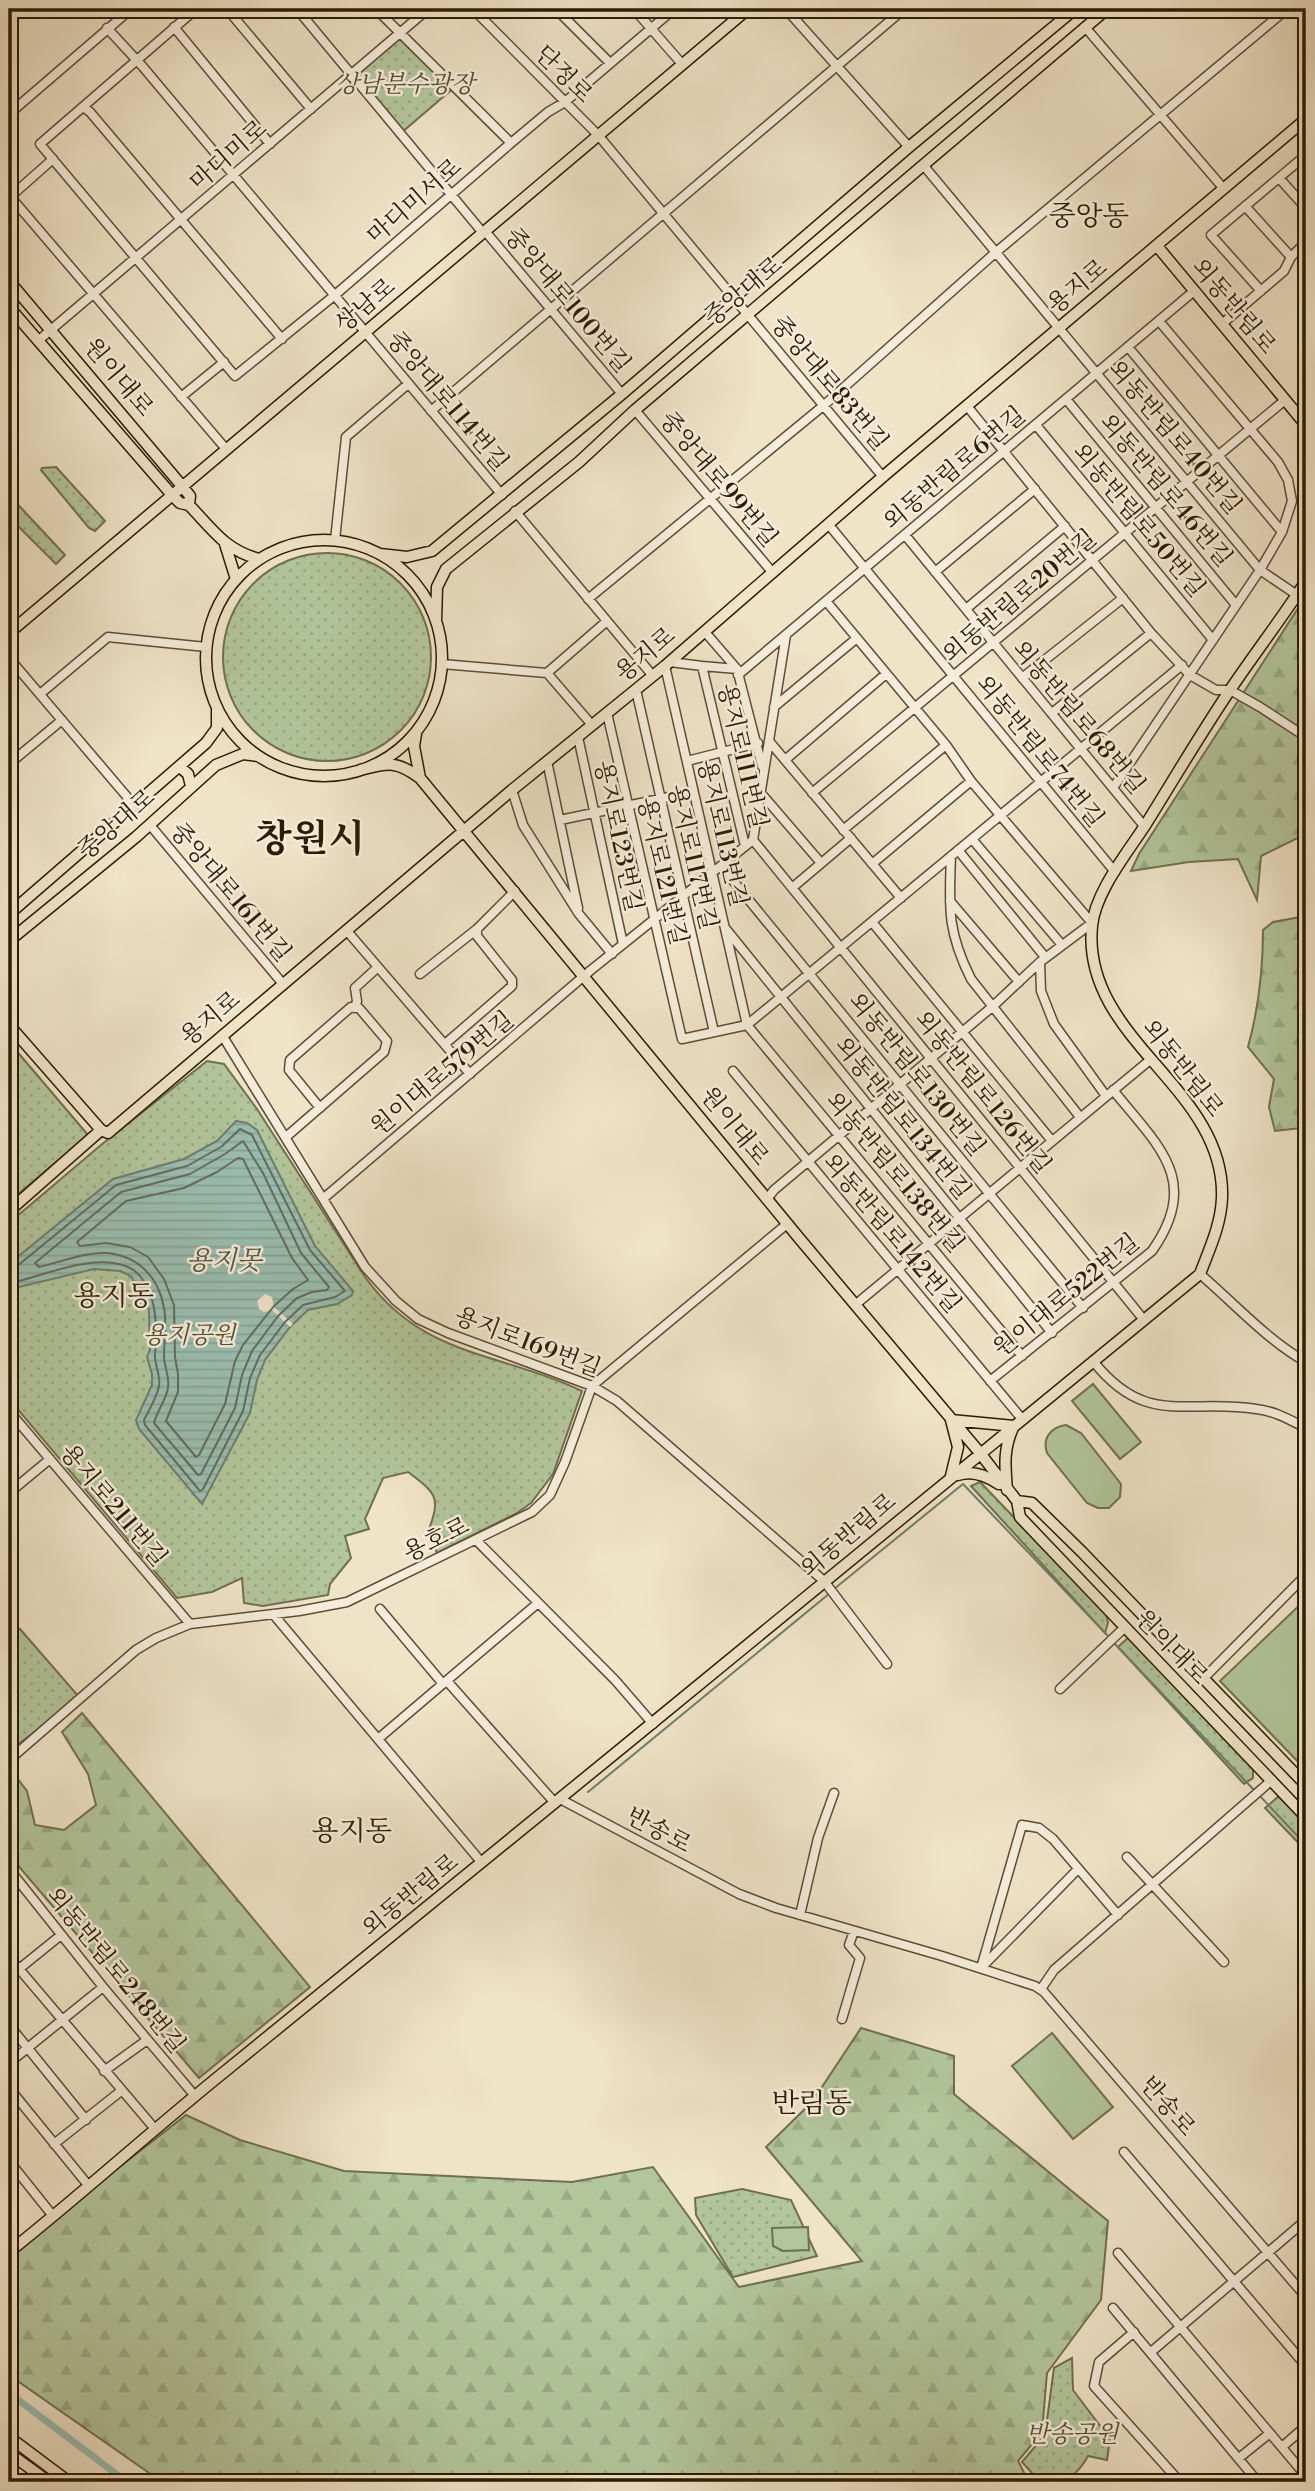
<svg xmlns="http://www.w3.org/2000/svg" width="1315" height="2491" font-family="'Libre Bodoni','Noto Serif KR',serif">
	<defs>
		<pattern id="grass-dots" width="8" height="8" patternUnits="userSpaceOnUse" patternTransform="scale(1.75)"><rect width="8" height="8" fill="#b2c59b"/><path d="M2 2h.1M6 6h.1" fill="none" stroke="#99a984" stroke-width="1.8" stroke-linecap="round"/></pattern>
		<pattern id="forest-firs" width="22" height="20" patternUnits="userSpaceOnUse" patternTransform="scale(1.75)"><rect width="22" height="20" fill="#b2c59b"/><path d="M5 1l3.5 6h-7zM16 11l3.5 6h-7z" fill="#99a984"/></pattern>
		<pattern id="water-rules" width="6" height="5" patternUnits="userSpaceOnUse" patternTransform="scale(1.75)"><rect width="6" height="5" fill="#9abeb1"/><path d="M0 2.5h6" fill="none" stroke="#85a397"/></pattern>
	</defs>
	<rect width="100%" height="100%" fill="#efe3c8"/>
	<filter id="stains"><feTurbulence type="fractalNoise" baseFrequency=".00286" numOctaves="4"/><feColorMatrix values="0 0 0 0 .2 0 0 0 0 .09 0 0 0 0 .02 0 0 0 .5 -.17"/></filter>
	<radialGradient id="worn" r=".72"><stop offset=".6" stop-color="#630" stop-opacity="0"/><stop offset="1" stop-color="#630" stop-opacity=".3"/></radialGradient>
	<path fill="url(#grass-dots)" stroke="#6f704e" stroke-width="2" d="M400,33L456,86L401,133L352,74Z
		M56,467L105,521L95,531L89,528L41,470L42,468Z
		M9,495L65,555L56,564L16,524L9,526Z
		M223 657a104 104 0 1 1 208 0a104 104 0 1 1-208 0Z
		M9,1042L88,1135L9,1202Z
		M207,1061L224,1064L257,1109L365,1277C423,1358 501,1352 582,1391L553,1474L531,1503L517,1513L437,1553L428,1532C441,1497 437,1494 408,1472L383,1478L365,1519L369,1529L345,1536L351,1558L330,1584L328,1595L263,1606L244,1603L242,1578L212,1592L177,1598L9,1399V1223L101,1145Z
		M980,1482L1106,1613L1108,1623L1105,1633L971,1486Z
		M20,1629L80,1698L9,1751V1638Z
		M1129,1637L1253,1764V1778L1244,1784L1118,1647Z
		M1279,1796L1306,1825V1851L1265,1808Z
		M742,2189L791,2200L817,2256L733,2277L696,2215L695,2198Z
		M1072,2358L1073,2390L1110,2439L1107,2460L1088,2456C1076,2478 1065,2482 1040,2482L1022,2462L1045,2435L1054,2368Z"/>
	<path fill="url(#forest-firs)" stroke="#6f704e" stroke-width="2" d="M1306,596V834L1261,856L1257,900L1238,859L1189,862L1131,871L1139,854Z
		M1306,916V1125L1301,1128L1275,1131L1269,1107L1274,1079L1248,1047C1259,1007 1263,971 1263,930L1273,922Z
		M82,1713L310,1987L199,2078L9,1855V1777L13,1773L27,1791L35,1825L64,1830L96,1805L88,1774L62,1732Z
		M861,2028L954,2056V2094L1108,2221L1101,2300L1047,2373L1042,2432L1018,2461L1029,2482H162L9,2375V2260L57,2216L186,2115L240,2140L344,2171L572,2182L653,2167L739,2287L862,2261L766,2147L812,2102Z"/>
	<path fill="#b2c59b" stroke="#6f704e" stroke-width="2" d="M1093,1384L1141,1442L1120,1459L1072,1401Z
		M1066,1425L1081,1433L1121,1484L1120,1497L1109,1508H1098L1087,1503L1047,1453C1042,1438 1051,1427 1066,1425Z
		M1306,1599V1770L1220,1681Z
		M1052,2033L1113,2107L1073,2139L1012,2066Z
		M808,2227L809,2250L783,2251L773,2246L772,2228Z"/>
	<path fill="url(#water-rules)" stroke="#6e7d6b" stroke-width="2" d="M236,1121L247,1123L257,1130L315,1246L353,1291L352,1295L337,1304L308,1310L290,1327L265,1360L257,1380L250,1413L202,1504L139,1429L136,1420L152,1385V1374L147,1357L150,1349L149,1310L131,1276L120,1271L94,1269L15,1288L9,1282V1264L113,1179L184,1159L217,1141Z"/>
	<path fill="#efe3c8" d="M265,1294L272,1297L274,1307L293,1324L290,1327L272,1310L264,1312L259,1309L257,1301Z"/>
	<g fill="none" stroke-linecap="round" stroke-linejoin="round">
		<path stroke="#636c5a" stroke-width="2" d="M243,1141L263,1173L301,1253L329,1287L327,1290L312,1292L297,1298L278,1316L252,1351L242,1375L235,1408L201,1474L198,1475L154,1423C157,1411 166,1400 168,1388C170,1376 164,1367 164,1356C164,1340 167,1324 164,1308C159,1278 139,1256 107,1253C85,1252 61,1262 39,1267L35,1263L121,1192L190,1174L225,1154Z
			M238,1158L243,1159L292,1258L308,1280L293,1289L274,1306L243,1345L235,1361L225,1404L199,1455L196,1457L166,1421L178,1392V1374L175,1357L174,1305L164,1279L148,1257L130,1247L106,1243L80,1246L77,1242L126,1201L184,1188L217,1172Z
			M9,1268L16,1267L116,1185L187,1166L221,1147L240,1129L252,1135L310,1250L345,1291L335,1297L303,1305L285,1322L260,1355L250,1378L243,1411L203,1489L200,1491L145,1425L144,1420C149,1410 157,1397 159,1386C161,1375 154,1364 155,1354C158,1324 157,1272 119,1264C87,1257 50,1273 19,1281L9,1278"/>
		<path stroke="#6e7d6b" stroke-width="2" d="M834,1589L963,1484L1110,1638
			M1113,1642L1254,1790
			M588,1792L830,1593
			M1258,1794L1306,1845"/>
		<path stroke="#9abeb1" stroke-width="7" d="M9,2393L127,2482"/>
		<g stroke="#5d4d34" stroke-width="11">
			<path id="minor" d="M196,9L40,144L235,376L335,295L511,143L548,112L565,102L674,9
				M227,9L311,109
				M297,9L483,233
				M376,9L511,143
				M473,9L598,135L883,477
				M556,9L610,63
				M634,9L682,64
				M786,9L909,147
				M174,27L270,144
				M1085,27L1224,189
				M107,28L143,67L502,495
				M83,107L90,112L282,339
				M9,114L131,9
				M924,166L1260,570L1297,595
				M1279,178L1306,208
				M9,195L226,449
				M10,197L53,159
				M1245,206L1291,257
				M485,231L622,394
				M1261,291L1211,235L1306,155
				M1222,324L1284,271L1291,257L1306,242
				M39,340L428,9
				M1128,347L1282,532
				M181,397L224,362
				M1066,399L1236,605
				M967,406L1151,633L1190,675L1216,690H1230L1260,707L1306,737
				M635,410L773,573
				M431,411L904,9
				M1036,425L1213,640
				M515,511L653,676
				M829,525L1115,872
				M905,535L1144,826
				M335,540L346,437L408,384
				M935,572L1035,489
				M588,599L823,406L995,253L1287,9
				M966,609L1065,526
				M705,632L737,669L762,766
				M9,658L134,805
				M670,662L702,666L745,846
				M442,664L547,673L607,621
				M665,666L747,1025L1022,1356
				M702,666L737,669
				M547,673L592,725
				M738,675L1194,291
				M1022,678L1123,598
				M636,690L714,1032
				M40,694L108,637L206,647
				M774,707L857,638
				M607,713L682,1039L747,1025L1182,665
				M1052,713L1151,633
				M578,737L623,944
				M769,741L901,898
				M785,760L886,674
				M547,761L578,908
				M687,761L758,743
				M9,764L62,720
				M1113,788L1260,570L1282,532L1292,501L1288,480L1278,462L1159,321
				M512,790L523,825L579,914L612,954
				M760,792L821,863
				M812,793L1285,400
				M560,820L693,792
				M150,825L283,984
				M843,830L946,745
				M972,839L1062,945
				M753,840L1144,1320
				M958,850L1045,957
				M951,856C949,908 947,931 971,979L1080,1117
				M872,864L971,781
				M721,866L1083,1308
				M792,888L851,838
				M950,901L1019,982
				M872,922L1052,1141
				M726,929L1052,1333
				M347,931L470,1074
				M1040,962L1041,991L1054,1024L1106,1096
				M420,974L477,929
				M355,1008L357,1001L355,988L378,967
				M222,1035L365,1267L396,1301L418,1319L448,1333L592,1386L617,1401L824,1581L887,1664
				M445,1044L512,986V980L477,936V929L515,891
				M733,1071L1022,1419
				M320,1108L289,1070L290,1060L351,1007L355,1008
				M286,1137L384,1052L387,1041L359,1008H355
				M324,1198L591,970L753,840L786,635
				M767,1199L774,1190L992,1007L1040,962L1092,923L971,781L946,745L826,601
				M1200,1274C1235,1304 1266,1339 1306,1362
				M855,1305L1150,1060
				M1093,1361C1146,1428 1187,1398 1256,1409C1275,1411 1290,1420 1306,1428
				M990,1381L1152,1251C1202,1180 1158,1146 1113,1090
				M9,1411L190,1624
				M9,1493L50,1459
				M477,1541L615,1680L653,1724
				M380,1609L443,1684
				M273,1614L482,1863
				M1203,1679L1306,1575
				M447,1681L555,1803
				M1060,1689L1124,1628
				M378,1739L538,1603
				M9,1760L136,1650L156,1638L190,1624L299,1611L347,1602L532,1512L550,1495L565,1462L592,1386L787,1224
				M560,1799L739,1894L776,1908L942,1956L1035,1986L1044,1992L1306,2297
				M1127,1857L1224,1962
				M9,1869L103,1987L195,2096
				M9,1889L18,1881
				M800,1915L818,1838L834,1793
				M9,1957L155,2129
				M983,1966L1078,1869
				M981,1968L1022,1825L1039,1828L1053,1839L1118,1915
				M19,1969L61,1935
				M1041,1989L1054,1970L1272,1780
				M842,2019L860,1958L849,1945L854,1931
				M9,2025L86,2120
				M9,2063L103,1987
				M104,2071L147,2040
				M9,2088L88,2185
				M54,2144L121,2091
				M1124,2152L1306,2366
				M9,2161L53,2216
				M1118,2253L1306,2476
				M1113,2308L1258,2482
				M1134,2332L1099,2362L1094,2386L1180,2482
				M1151,2352L1306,2220
				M1282,2447L1306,2426
				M1239,2458L1270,2433"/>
		</g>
		<g stroke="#2c1b02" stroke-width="13">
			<path id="major" d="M1157,246L1306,425
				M9,281L182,486L190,496L189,505
				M9,307L172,495L180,503L189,505C213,530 225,550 259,559
				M206 658a118 118 0 1 1 236 0a118 118 0 1 1-236 0Z
				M225,544L236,579
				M380,554L407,557L432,551L622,394L909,147L1075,9
				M436,621L437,587L446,569L579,462L635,410L1107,9
				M9,633L748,9
				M416,734L414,746L420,778
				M180,767L188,774L191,786
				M360,770C388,763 396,760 420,778L799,1238L980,1453L1017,1501L1020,1517L1306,1817
				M9,914L206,743L217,728V709
				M9,941L136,837L216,765L243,754L258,756
				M9,1025L101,1130
				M9,1211L101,1130L108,1133L512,790L665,666L886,474L1306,119
				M958,1475C972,1470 987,1476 999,1484
				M951,1476L958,1447L951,1420L1014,1426C1003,1447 1005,1467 1007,1490
				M1017,1501L1032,1503L1082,1552L1306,1785
				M9,2252C82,2194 151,2131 223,2073C550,1808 874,1541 1200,1274C1209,1250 1221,1225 1222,1198C1226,1087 1081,1040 1092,926C1095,892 1128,852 1146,824C1174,779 1201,733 1230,690C1255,653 1282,618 1306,581
				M9,2437L69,2482
				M9,2453L49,2482"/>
		</g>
		<use href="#minor" stroke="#f5eddb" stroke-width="8"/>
		<use href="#major" stroke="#efe3c8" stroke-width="10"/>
	</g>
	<g text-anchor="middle" stroke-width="5" stroke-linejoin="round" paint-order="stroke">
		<g font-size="24" fill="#2c1b02" stroke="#f5eddb">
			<text transform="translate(564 74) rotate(45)" y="8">단정로</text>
			<text transform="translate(228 155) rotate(-41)" y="8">마디미로</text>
			<text transform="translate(414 201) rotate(-41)" y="8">마디미서로</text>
			<text transform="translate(1077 286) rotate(-40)" y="8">용지로</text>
			<text transform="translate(743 291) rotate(-40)" y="8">중앙대로</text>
			<text transform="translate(568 300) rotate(50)" y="8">중앙대로100번길</text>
			<text transform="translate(365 305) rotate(-40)" y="8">상남로</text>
			<text transform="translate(1234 306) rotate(50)" y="8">외동반림로</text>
			<text transform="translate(119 377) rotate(50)" y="8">원이대로</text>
			<text transform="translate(830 383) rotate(50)" y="8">중앙대로83번길</text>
			<text transform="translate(448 401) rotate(50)" y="8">중앙대로114번길</text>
			<text transform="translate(1175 437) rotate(50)" y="8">외동반림로40번길</text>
			<text transform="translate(954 468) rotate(-40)" y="8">외동반림로6번길</text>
			<text transform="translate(719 479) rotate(50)" y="8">중앙대로99번길</text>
			<text transform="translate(1166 490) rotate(50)" y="8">외동반림로46번길</text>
			<text transform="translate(1139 520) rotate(50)" y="8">외동반림로50번길</text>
			<text transform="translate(1019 596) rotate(-40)" y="8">외동반림로20번길</text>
			<text transform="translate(645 654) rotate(-40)" y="8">용지로</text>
			<text transform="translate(1079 717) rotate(50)" y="8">외동반림로68번길</text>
			<text transform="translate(1040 751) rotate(51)" y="8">외동반림로74번길</text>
			<text transform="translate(743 756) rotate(77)" y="8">용지로111번길</text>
			<text transform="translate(116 824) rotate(-41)" y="8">중앙대로</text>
			<text transform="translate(723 833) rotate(77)" y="8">용지로113번길</text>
			<text transform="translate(619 836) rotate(78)" y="8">용지로123번길</text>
			<text transform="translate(693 857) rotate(77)" y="8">용지로117번길</text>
			<text transform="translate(663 871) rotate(77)" y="8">용지로121번길</text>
			<text transform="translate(231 892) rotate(50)" y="8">중앙대로161번길</text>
			<text transform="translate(210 1018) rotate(-40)" y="8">용지로</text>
			<text transform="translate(1183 1068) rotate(52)" y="8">외동반림로</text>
			<text transform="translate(442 1073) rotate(-40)" y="8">원이대로579번길</text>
			<text transform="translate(917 1074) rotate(51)" y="8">외동반림로130번길</text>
			<text transform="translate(983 1092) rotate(51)" y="8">외동반림로126번길</text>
			<text transform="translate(903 1118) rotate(51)" y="8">외동반림로134번길</text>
			<text transform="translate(735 1126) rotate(51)" y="8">원이대로</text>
			<text transform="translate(895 1172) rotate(50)" y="8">외동반림로138번길</text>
			<text transform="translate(892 1233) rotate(50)" y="8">외동반림로142번길</text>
			<text transform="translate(1066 1295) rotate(-39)" y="8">원이대로522번길</text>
			<text transform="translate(528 1342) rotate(21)" y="8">용지로169번길</text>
			<text transform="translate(114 1505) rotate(50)" y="8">용지로211번길</text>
			<text transform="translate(848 1535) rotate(-40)" y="8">외동반림로</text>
			<text transform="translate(436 1539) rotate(-26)" y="8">용호로</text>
			<text transform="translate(1172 1647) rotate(46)" y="8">원이대로</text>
			<text transform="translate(659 1830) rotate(28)" y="8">반송로</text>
			<text transform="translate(410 1895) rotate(-39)" y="8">외동반림로</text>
			<text transform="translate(116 1970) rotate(51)" y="8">외동반림로248번길</text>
			<text transform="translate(1168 2106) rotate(49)" y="8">반송로</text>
		</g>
		<g font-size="24" font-style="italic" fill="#544e30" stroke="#f5eddb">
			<text x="405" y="92">상남분수광장</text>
			<text x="189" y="1343">용지공원</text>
			<text x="1072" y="2442">반송공원</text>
		</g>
		<g font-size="26" font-style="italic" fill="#52543f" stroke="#f5eddb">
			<text x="224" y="1269">용지못</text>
		</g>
		<g font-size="28" fill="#2c1b02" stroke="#f5eddb">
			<text x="1089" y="225">중앙동</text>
			<text x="114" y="1305">용지동</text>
			<text x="352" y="1840">용지동</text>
			<text x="812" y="2112">반림동</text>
		</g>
		<g font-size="38" font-weight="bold" fill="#2c1b02" stroke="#f5eddb">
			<text x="310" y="851">창원시</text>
		</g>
	</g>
	<rect width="1315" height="2491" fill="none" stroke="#efe3c8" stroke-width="35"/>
	<rect x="10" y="10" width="1294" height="2470" fill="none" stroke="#2c1b02" stroke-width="3.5"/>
	<rect x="18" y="18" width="1280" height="2456" fill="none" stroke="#2c1b02" stroke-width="2"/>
	<rect width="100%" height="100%" filter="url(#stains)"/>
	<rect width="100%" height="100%" fill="url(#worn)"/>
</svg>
